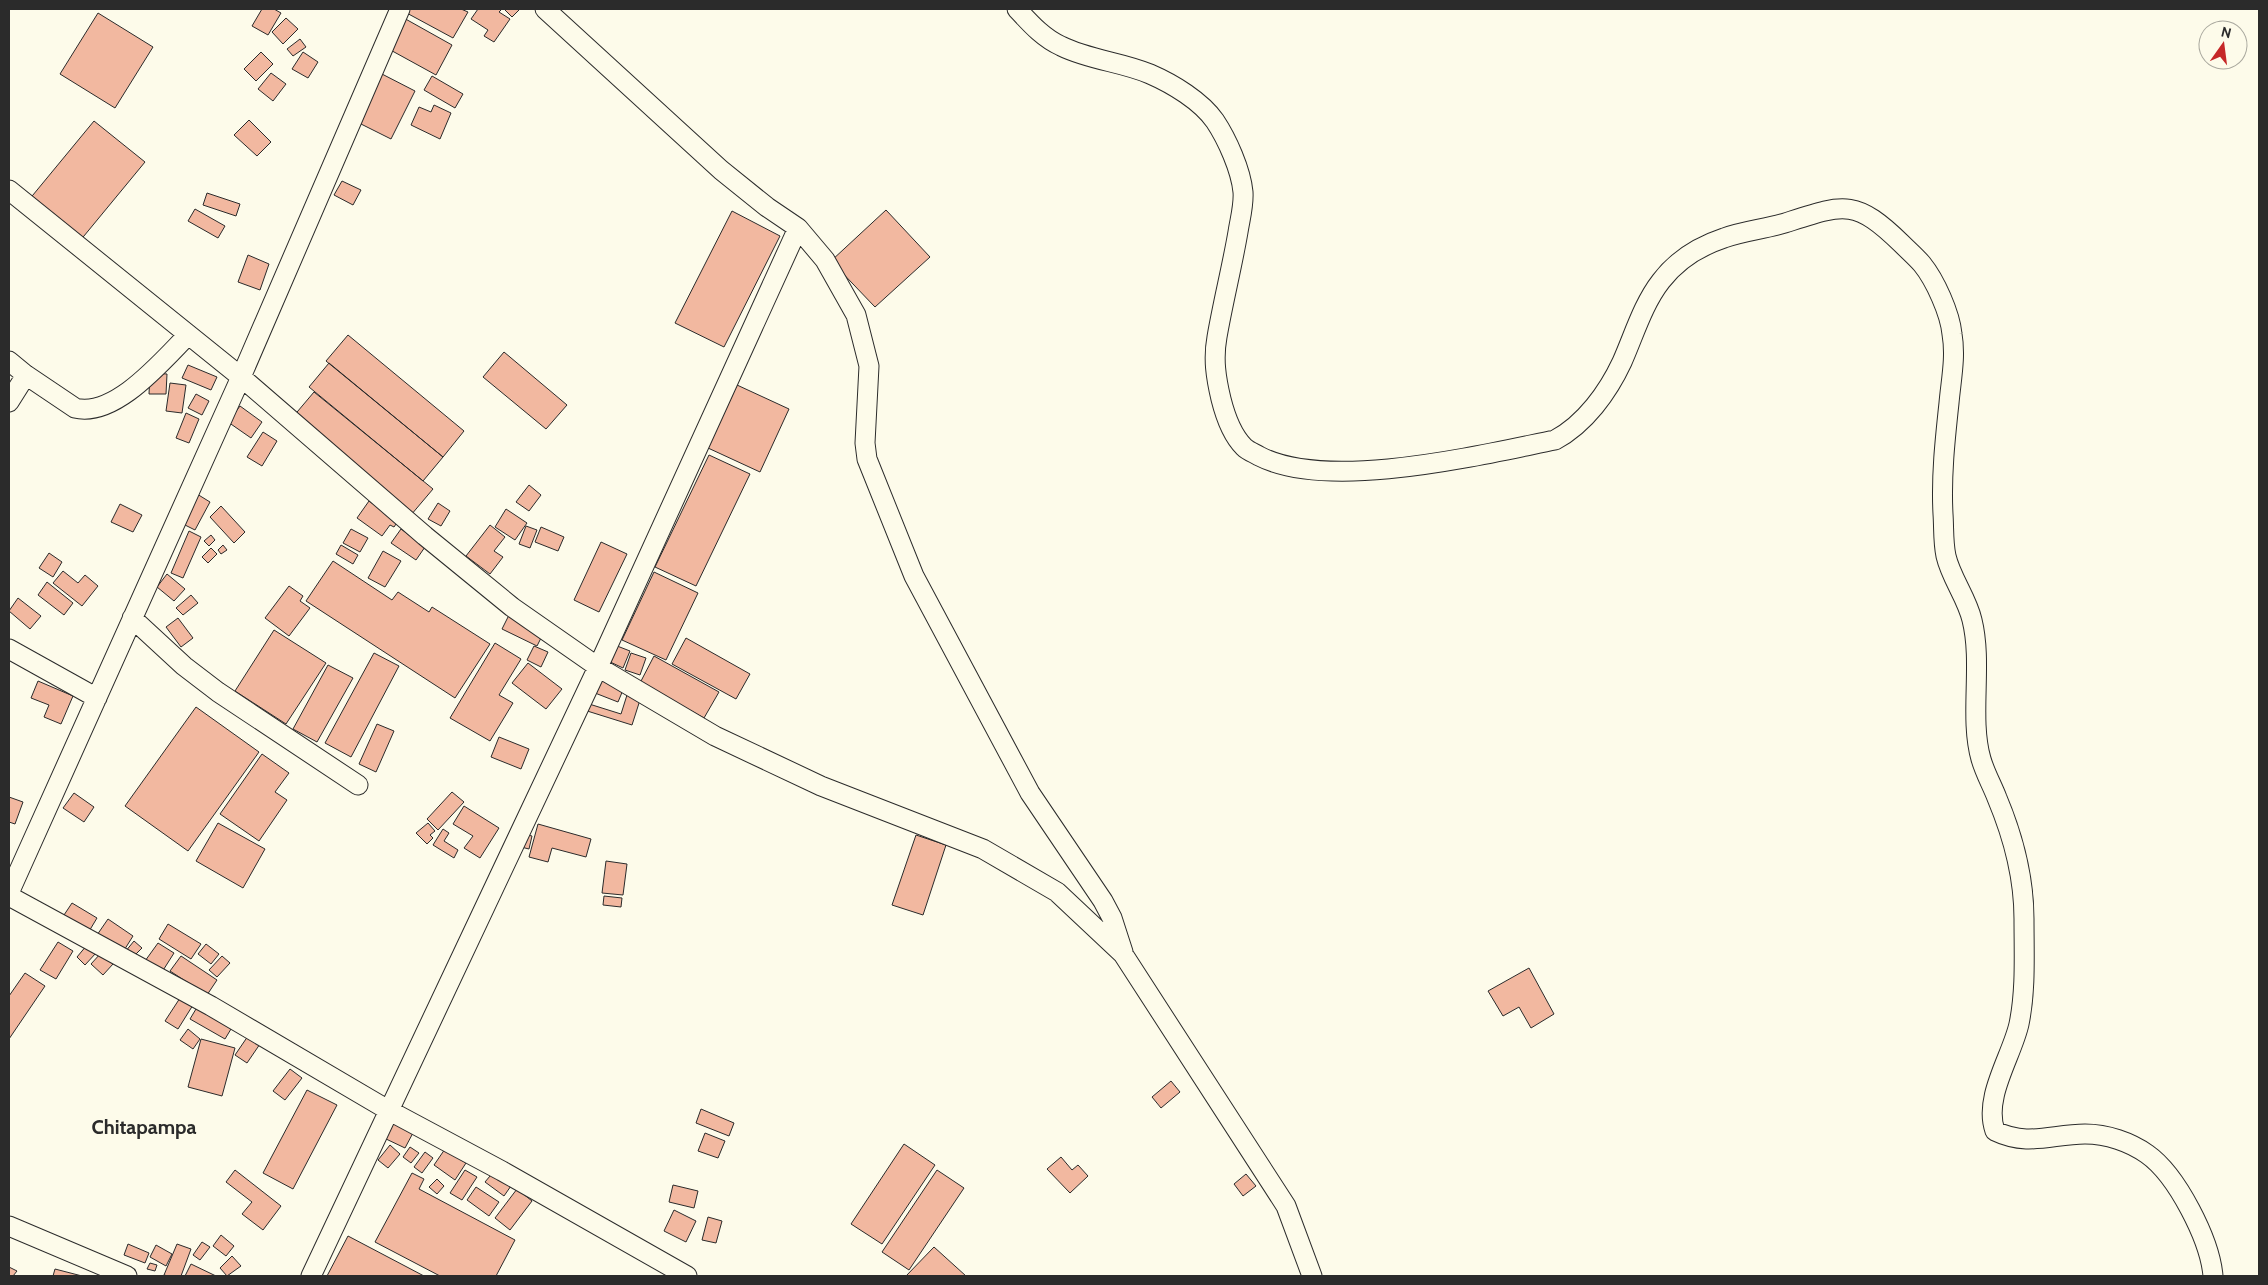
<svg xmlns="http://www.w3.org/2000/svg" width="2268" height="1285" font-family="Cabin,sans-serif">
	<rect width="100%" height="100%" fill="#fdfbea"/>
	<path fill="#f2b8a0" stroke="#2b2b2b" d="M262,9H274L281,13L268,35L252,26Z
		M404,9H461L468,12L453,38L403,11Z
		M478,9H502L499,12L510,19L494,42L484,36L488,30L471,19Z
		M504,9H520L512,17Z
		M98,13L153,47L115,108L60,74Z
		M402,17L452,45L436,75L385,47Z
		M286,18L298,29L283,44L272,32Z
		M300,39L306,47L293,56L287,49Z
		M261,52L273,64L256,81L244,69Z
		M303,52L318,62L308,78L292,69Z
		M271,73L286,84L273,101L258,89Z
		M380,73L415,91L391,139L355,121Z
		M432,76L463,94L455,108L424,90Z
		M434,105L451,113L440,139L411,125L419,107L431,112Z
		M249,120L271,142L257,156L234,135Z
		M94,121L145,162L79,242L28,201Z
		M342,181L361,190L353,205L334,195Z
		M207,193L240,204L236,216L203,205Z
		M195,209L225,226L218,238L188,221Z
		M886,210L930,257L875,307L831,261Z
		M732,211L780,236L724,347L675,323Z
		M248,255L269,264L260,290L238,282Z
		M348,335L464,431L443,457L326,361Z
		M504,352L567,405L546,429L483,377Z
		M329,363L443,457L423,481L309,387Z
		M188,365L217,377L211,390L182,378Z
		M150,373L167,374L166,394H149Z
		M170,383L186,385L182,413L166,411Z
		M737,385L789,409L760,472L708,448Z
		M314,392L433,489L411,515L292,418Z
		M196,394L209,401L202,415L188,408Z
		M240,406L262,422L251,438L228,422Z
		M186,413L199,419L189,443L176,438Z
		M263,432L277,441L262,466L247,457Z
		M709,455L750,474L696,586L655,567Z
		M529,485L541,495L529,511L516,502Z
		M197,494L210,502L195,530L181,523Z
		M369,501L398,521L394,527L390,525L382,536L357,518Z
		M438,503L450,511L441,526L428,519Z
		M120,504L142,515L133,532L111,522Z
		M221,506L245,532L234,543L210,517Z
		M506,509L527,523L515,540L495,527Z
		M490,525L505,537L494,551L503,557L490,574L466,556Z
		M526,526L537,530L530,548L519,544Z
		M541,527L564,537L558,551L535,542Z
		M351,529L368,538L360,552L343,543Z
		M401,529L425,547L416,560L391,543Z
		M189,531L201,537L183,578L171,573Z
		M211,535L215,540L209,546L204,541Z
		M601,542L627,554L599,612L574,600Z
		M223,545L227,550L221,554L218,550Z
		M341,545L358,555L353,564L336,554Z
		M211,548L217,554L208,563L202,557Z
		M383,551L401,561L385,587L368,578Z
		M49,553L62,562L53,577L39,568Z
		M333,561L392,600L398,592L429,612L432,607L490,644L455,698L306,601Z
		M63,571L78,583L85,575L98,586L82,606L53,583Z
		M654,572L698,593L666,660L622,640Z
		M167,574L185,589L174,601L157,587Z
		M47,582L73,603L64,615L38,595Z
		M289,586L303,596L300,601L310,608L289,636L265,618Z
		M191,595L198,603L183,615L176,608Z
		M18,598L41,616L30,629L9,611Z
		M509,615L544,632L537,646L502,629Z
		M178,618L193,638L181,647L166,627Z
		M274,630L326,663L286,724L235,691Z
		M686,638L750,674L736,699L672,664Z
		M495,643L521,659L499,695L513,703L490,741L450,718Z
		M612,644L630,651L623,668L606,660Z
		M534,646L548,652L541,667L527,660Z
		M374,653L399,666L351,757L325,743Z
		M631,653L646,658L640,675L625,670Z
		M654,656L719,692L704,718L640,683Z
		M528,663L562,689L546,709L512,683Z
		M328,665L353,678L317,742L293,729Z
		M600,680L623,690L618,702L595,693Z
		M38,681L73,696L61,724L44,717L49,705L31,698Z
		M627,695L640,700L632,725L584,710L586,703L621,714Z
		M196,707L259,752L188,851L125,806Z
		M377,724L394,731L376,772L359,764Z
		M499,737L529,749L521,769L491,757Z
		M262,754L289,773L275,792L287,800L259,841L220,814Z
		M452,792L464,802L438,830L427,819Z
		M74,793L94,807L84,822L63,808Z
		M9,797L23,802L15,824L9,822Z
		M464,806L499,828L480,858L464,848L473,836L453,824Z
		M218,823L265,849L243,888L196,861Z
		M428,823L435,831L430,835L433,838L427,844L416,833Z
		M538,824L591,839L586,857L552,848L548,862L529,857Z
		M443,829L449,833L444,841L458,850L454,858L433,845Z
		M520,833L532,836L529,849L517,846Z
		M916,835L946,845L923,915L892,905Z
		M606,861L627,864L623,895L602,893Z
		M604,896L622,898L621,907L603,905Z
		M72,903L97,918L88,933L62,918Z
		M108,919L133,936L123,952L97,935Z
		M168,924L201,944L191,959L159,939Z
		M134,941L142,948L132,958L125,952Z
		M58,942L73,951L56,979L40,970Z
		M158,943L174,953L162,972L145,961Z
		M206,944L219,954L211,964L198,954Z
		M87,945L96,953L85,965L77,957Z
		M101,953L113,964L103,975L91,964Z
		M181,956L217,980L207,995L170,971Z
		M222,956L230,963L217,977L209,970Z
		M1529,968L1554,1014L1531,1028L1519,1007L1503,1016L1488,991Z
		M25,973L45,986L9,1039V996Z
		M180,998L193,1005L178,1029L165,1021Z
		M199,1004L234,1024L225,1039L190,1019Z
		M188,1029L200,1039L193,1049L180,1040Z
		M248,1036L260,1044L247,1063L235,1055Z
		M201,1039L235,1048L222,1096L188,1087Z
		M290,1069L302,1078L285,1100L273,1091Z
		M1171,1081L1180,1092L1161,1108L1152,1097Z
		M307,1090L337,1105L293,1189L263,1173Z
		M701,1109L734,1123L729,1136L696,1123Z
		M393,1120L414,1131L405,1148L384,1138Z
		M705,1133L725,1141L718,1158L698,1151Z
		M904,1144L935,1165L882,1244L851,1224Z
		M390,1145L400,1154L388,1168L378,1160Z
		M410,1147L419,1153L411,1163L403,1157Z
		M445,1149L466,1163L455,1180L434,1165Z
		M425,1152L433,1158L422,1173L414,1167Z
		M1061,1157L1072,1170L1078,1165L1088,1176L1070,1193L1047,1169Z
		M235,1170L281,1206L263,1230L242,1214L252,1202L226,1182Z
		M465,1170L477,1177L462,1200L450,1193Z
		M495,1170L513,1183L504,1196L485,1182Z
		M937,1170L964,1188L909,1270L882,1252Z
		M412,1173L424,1179L419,1189L515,1240L496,1276H440L375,1242Z
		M1246,1174L1256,1186L1243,1196L1234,1184Z
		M437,1179L444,1186L437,1194L429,1187Z
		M673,1185L698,1191L694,1208L669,1202Z
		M476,1187L499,1202L489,1216L467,1200Z
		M517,1189L532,1201L510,1230L495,1218Z
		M674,1210L696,1221L686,1242L664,1231Z
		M708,1217L722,1221L716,1243L702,1240Z
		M221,1235L234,1246L226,1256L213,1246Z
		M348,1236L424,1276H327Z
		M202,1242L210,1247L200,1260L193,1255Z
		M128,1244L149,1253L145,1263L124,1255Z
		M177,1244L191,1249L181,1276H168L164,1275Z
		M156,1245L172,1254L166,1266L150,1257Z
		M934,1247L966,1276H906Z
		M232,1256L241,1266L227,1276L220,1268Z
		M150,1263L157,1265L155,1271L147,1269Z
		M191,1264L216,1276H185Z
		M9,1267L17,1271L13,1276H9Z
		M55,1269L82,1276H53Z"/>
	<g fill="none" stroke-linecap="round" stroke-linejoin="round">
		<g stroke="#2b2b2b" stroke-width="21">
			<path id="street" d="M545,9L721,170L767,207L798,228L825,260L856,315L869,366L865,443L867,459L914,576L1030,793L1103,901L1112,918L1123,952
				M1017,9C1030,23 1043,38 1061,46C1089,60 1122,62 1150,74C1173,84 1201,101 1215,121C1227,139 1241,170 1243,192C1244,205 1240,219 1238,232C1232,267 1223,302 1217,337C1213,359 1216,378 1221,399C1225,415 1232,435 1244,447C1248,451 1254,453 1259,456C1328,492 1480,455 1555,440C1585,424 1608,392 1622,362C1634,335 1643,304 1661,281C1677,260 1700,246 1724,238C1743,231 1765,229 1785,223C1844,204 1855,198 1902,244C1909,251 1916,257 1922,264C1935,280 1950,313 1952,334C1956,357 1951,380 1949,403C1945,440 1941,477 1943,514C1944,528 1943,542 1946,556C1951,578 1967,598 1972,620C1983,664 1969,717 1981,759C1985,773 1992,785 1997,798C2013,836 2024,878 2024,919C2024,954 2026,990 2019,1024C2012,1056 1983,1097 1995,1131C2028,1147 2052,1134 2085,1134C2107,1134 2130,1142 2147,1154C2177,1175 2210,1240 2213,1276
				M9,190L241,377L425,536L512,607L598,667L715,736L821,786L983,849L1057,892L1123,954L1286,1206L1312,1276
				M9,361L26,375L75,408C115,418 162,361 188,335
				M9,402L26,375
				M132,618L184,666L218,692L358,785
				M9,649L97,698
				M9,893L241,377L400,9
				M9,896L211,1006L388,1110L502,1171L687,1276
				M9,1226L127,1276
				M311,1276L598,667L798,228"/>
		</g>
		<use href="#street" stroke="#fdfbea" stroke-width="19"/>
	</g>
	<g text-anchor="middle" stroke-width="4" stroke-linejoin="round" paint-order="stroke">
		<g font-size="20" font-weight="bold" fill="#2b2b2b" stroke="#fdfbea">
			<text x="144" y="1134">Chitapampa</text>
		</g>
	</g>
	<rect width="2268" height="1285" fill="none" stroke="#2b2b2b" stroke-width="20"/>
	<g transform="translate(2223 45) rotate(14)"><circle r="24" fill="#fdfbea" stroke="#a9a89e"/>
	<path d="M0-4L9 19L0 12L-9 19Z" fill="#c62828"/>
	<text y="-8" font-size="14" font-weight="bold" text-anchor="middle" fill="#2b2b2b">N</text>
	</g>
</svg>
